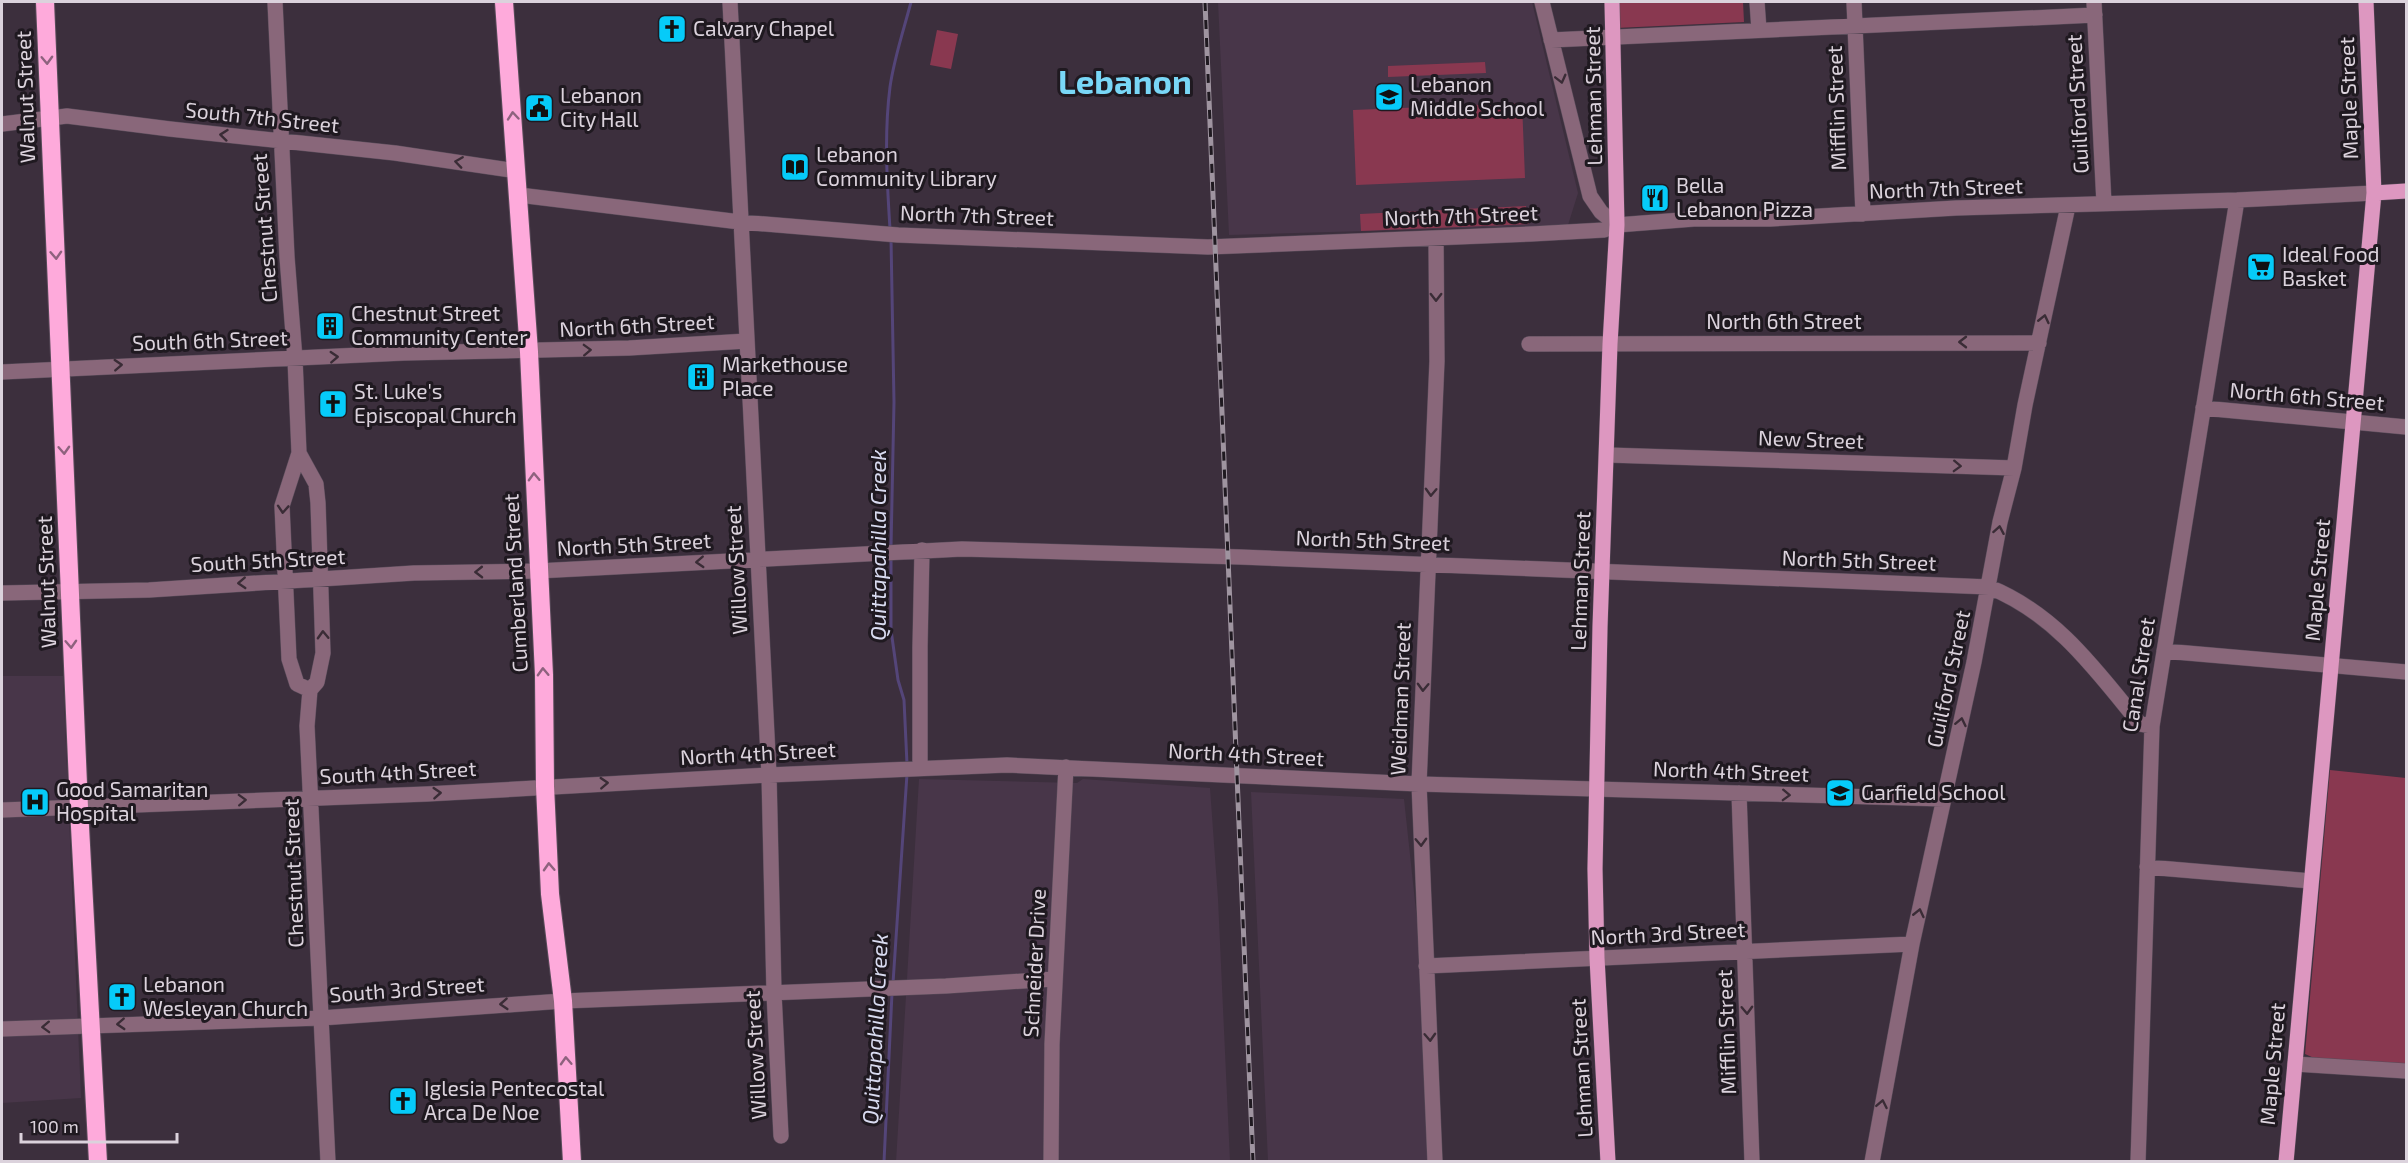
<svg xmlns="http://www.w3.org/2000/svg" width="2408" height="1163" font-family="'Exo 2',sans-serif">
	<rect width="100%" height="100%" fill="#3c2f3d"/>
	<path fill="#483649" d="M1218,2H1532L1578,193L1568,225L1229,235Z
		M2,676H63L81,1098L2,1103Z
		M919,779L1077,783L1083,779L1210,788L1218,899L1230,1161L896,1162Z
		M1251,792L1404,799L1417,920L1428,1161H1268Z"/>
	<path fill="#893850" d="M1614,2H1743L1744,22L1616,28Z
		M937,30L958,34L951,69L930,65Z
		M1485,62L1486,73L1388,77V66Z
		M1522,103L1525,178L1356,185L1353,110Z
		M1526,206L1529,224L1361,231L1360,214Z
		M2330,770L2406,778V1065L2314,1058L2305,1054Z"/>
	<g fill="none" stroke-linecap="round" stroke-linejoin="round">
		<path stroke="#544579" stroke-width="3" d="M890,229C887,182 884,134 890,87C894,58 904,29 911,2
			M891,239L894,402L891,547
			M891,557V630L898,680L904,700L907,764
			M893,983L907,774
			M884,1162L892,993"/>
		<g stroke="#594c5a" stroke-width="16">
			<path id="minor" d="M275,2L287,257L295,359L299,453L316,484L318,503L323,653L317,682L310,690L307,726L328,1162
				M730,2L769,775L774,993L781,1136
				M1542,2L1590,196L1601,212L1617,225
				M1757,2L1759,30
				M1854,2L1863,214
				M2094,2L2104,204
				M1551,40L2095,15
				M2,124L67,116L170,129L395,153L517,171
				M519,195L740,222L898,235L1208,247L1531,234L1604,230L1617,225L1694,219H1770L1956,208L2237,200L2374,193
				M1529,344L2039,343
				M2,372L404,353L629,348L747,341
				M2203,408L2406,427
				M299,453L282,506L289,659L297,684L310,690
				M1608,455L2014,468
				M2,593L149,590L414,573L537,571L962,549L1240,557L1989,587C2056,614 2096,670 2140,724L2152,726
				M2164,651L2406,672
				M920,768V647L922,550
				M1739,793L1752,1162
				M2,810L427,794L769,775L1007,765L1419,784L1944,799
				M2147,867L2311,881
				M1426,966L1912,944
				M2,1029L321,1018L563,1001L946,986L1054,979
				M2295,1064L2406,1071
				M1051,1162L1052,1044L1066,767
				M1435,1162L1419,784L1437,361L1436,238
				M1872,1162L1912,944L1974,662L2000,522L2014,468L2025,405L2068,206
				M2138,1162L2152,726L2237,200"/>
		</g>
		<g stroke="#594c5a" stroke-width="16">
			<path id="major" d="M2374,193L2406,191
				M1608,1162L1597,958L1595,869L1600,627L1610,344L1617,225L1612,2
				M2286,1162L2374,193L2366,2"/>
		</g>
		<g stroke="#594c5a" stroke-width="20">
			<path id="highway" d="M45,2L79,808L98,1162
				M504,2L529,352L544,675L545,786L550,894L563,1001L572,1162"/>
		</g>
		<use href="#minor" stroke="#89677a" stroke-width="15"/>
		<use href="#major" stroke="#dd97c0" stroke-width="15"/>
		<use href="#highway" stroke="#feaadb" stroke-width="18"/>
		<g stroke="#9f94a0" stroke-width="5">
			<path id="rail" d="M1205,2L1253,1162"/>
		</g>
		<use href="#rail" stroke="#1f1920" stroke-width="3" stroke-dasharray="9" stroke-linecap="butt"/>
	</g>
	<defs><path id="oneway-chevron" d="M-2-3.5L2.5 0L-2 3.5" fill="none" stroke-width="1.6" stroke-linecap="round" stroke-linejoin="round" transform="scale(1.5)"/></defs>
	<g stroke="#8e627e">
		<use href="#oneway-chevron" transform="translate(47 60) rotate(88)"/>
		<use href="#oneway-chevron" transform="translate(513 116) rotate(-95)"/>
		<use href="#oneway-chevron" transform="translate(56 255) rotate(87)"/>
		<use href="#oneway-chevron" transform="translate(64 450) rotate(87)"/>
		<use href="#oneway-chevron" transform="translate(534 477) rotate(-92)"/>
		<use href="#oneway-chevron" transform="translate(71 644) rotate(87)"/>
		<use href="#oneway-chevron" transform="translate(543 672) rotate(-92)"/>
		<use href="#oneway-chevron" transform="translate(549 867) rotate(-93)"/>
		<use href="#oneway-chevron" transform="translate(566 1061) rotate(-93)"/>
	</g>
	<g stroke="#3a2c36">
		<use href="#oneway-chevron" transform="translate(1561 79) rotate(76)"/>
		<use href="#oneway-chevron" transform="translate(224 135) rotate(-174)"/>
		<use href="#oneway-chevron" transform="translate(459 162) rotate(-172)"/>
		<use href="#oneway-chevron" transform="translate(1436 297) rotate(90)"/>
		<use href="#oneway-chevron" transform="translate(2044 319) rotate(-77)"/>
		<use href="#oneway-chevron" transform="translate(1963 342) rotate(-180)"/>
		<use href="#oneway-chevron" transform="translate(587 350) rotate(-2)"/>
		<use href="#oneway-chevron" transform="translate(334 357) rotate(-3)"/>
		<use href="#oneway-chevron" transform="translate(118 365) rotate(-3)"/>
		<use href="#oneway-chevron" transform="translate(1957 466) rotate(2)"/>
		<use href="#oneway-chevron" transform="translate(1431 492) rotate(92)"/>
		<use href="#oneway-chevron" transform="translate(283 509) rotate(94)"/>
		<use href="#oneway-chevron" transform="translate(1999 530) rotate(-80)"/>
		<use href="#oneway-chevron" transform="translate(700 562) rotate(177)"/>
		<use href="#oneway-chevron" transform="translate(479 572) rotate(179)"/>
		<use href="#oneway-chevron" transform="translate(242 583) rotate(177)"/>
		<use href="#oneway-chevron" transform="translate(323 635) rotate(-92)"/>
		<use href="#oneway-chevron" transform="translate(1423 687) rotate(92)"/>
		<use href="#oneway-chevron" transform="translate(1961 722) rotate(-78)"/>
		<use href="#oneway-chevron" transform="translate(604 783) rotate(-3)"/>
		<use href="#oneway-chevron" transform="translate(437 793) rotate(-4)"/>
		<use href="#oneway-chevron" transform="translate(1786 795) rotate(2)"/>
		<use href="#oneway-chevron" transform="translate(242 800) rotate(-2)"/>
		<use href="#oneway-chevron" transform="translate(1421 842) rotate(88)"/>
		<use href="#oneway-chevron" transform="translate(1919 913) rotate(-77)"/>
		<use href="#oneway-chevron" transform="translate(504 1004) rotate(176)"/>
		<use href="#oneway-chevron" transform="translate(1747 1010) rotate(88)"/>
		<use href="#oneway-chevron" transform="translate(121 1024) rotate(177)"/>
		<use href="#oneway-chevron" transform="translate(46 1027) rotate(178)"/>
		<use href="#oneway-chevron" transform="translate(1430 1037) rotate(87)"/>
		<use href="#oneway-chevron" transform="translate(1882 1104) rotate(-79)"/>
	</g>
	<defs>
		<g id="church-square" transform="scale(1.5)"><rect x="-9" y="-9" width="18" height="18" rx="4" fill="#06cbf9" stroke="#1f1920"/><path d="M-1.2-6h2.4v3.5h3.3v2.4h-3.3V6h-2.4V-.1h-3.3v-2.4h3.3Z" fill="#111"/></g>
		<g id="school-square" transform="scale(1.5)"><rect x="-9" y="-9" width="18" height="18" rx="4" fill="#06cbf9" stroke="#1f1920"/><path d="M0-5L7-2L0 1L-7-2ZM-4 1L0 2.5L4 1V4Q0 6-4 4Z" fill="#111"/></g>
		<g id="civic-square" transform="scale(1.5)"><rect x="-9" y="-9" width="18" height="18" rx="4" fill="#06cbf9" stroke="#1f1920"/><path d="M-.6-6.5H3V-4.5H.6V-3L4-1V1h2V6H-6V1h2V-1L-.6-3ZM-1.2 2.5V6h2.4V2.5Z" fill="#111"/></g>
		<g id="library-square" transform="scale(1.5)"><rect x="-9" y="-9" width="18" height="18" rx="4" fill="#06cbf9" stroke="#1f1920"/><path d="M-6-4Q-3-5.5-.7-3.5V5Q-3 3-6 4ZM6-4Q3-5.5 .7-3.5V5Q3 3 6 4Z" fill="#111"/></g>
		<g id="restaurant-square" transform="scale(1.5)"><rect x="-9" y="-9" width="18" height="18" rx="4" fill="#06cbf9" stroke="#1f1920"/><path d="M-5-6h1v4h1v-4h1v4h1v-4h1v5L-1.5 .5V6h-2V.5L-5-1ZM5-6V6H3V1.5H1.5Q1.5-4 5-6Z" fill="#111"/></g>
		<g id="supermarket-square" transform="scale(1.5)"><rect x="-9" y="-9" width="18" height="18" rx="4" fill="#06cbf9" stroke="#1f1920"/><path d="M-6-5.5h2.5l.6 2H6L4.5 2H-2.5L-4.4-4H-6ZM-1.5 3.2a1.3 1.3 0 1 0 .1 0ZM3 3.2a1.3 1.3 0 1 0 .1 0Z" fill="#111"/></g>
		<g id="building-square" transform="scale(1.5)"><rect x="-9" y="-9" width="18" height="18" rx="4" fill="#06cbf9" stroke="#1f1920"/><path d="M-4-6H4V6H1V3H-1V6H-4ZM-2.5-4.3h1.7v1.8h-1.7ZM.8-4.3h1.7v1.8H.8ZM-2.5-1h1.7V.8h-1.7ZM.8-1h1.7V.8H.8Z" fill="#111"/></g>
		<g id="hospital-square" transform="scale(1.5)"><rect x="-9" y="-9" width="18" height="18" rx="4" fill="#06cbf9" stroke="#1f1920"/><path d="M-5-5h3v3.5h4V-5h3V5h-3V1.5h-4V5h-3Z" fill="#111"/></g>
	</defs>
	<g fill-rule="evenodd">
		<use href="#church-square" x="672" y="29"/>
		<use href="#school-square" x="1389" y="97"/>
		<use href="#civic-square" x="539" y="108"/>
		<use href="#library-square" x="795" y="167"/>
		<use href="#restaurant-square" x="1655" y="198"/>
		<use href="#supermarket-square" x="2261" y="267"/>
		<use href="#building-square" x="330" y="326"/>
		<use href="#building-square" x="701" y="377"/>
		<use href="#church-square" x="333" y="404"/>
		<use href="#school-square" x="1840" y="793"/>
		<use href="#hospital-square" x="35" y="802"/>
		<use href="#church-square" x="122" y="997"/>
		<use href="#church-square" x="403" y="1101"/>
	</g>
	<g text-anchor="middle" stroke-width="6" stroke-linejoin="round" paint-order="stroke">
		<g font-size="21" fill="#dbd2dc" stroke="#1f1920" text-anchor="start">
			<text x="693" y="36">Calvary Chapel</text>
			<text x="1410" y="92">Lebanon<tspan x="1410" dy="24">Middle School</tspan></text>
			<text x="560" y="103">Lebanon<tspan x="560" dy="24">City Hall</tspan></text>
			<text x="816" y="162">Lebanon<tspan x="816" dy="24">Community Library</tspan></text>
			<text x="1676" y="193">Bella<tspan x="1676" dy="24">Lebanon Pizza</tspan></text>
			<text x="2282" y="262">Ideal Food<tspan x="2282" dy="24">Basket</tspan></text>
			<text x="351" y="321">Chestnut Street<tspan x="351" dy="24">Community Center</tspan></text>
			<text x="722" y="372">Markethouse<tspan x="722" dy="24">Place</tspan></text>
			<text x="354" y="399">St. Luke's<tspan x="354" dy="24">Episcopal Church</tspan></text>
			<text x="56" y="797">Good Samaritan<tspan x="56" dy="24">Hospital</tspan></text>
			<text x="1861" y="800">Garfield School</text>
			<text x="143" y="992">Lebanon<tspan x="143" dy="24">Wesleyan Church</tspan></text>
			<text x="424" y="1096">Iglesia Pentecostal<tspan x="424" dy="24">Arca De Noe</tspan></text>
		</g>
		<g font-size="21" fill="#dbd2dc" stroke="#1f1920">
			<text transform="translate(1594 96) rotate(-91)" y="7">Lehman Street</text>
			<text transform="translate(26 97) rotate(-92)" y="7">Walnut Street</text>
			<text transform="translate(2349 98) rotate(-92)" y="7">Maple Street</text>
			<text transform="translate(2078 104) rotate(-93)" y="7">Guilford Street</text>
			<text transform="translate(1837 108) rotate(-92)" y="7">Mifflin Street</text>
			<text transform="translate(262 118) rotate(6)" y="7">South 7th Street</text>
			<text transform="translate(1946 189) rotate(-2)" y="7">North 7th Street</text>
			<text transform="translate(977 216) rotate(2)" y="7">North 7th Street</text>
			<text transform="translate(1461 216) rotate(-2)" y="7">North 7th Street</text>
			<text transform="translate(265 228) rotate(-94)" y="7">Chestnut Street</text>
			<text x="1784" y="329">North 6th Street</text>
			<text transform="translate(637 326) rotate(-3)" y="7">North 6th Street</text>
			<text transform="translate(210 341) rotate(-2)" y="7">South 6th Street</text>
			<text transform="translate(2307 397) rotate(5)" y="7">North 6th Street</text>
			<text transform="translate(1811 440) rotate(2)" y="7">New Street</text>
			<text transform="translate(1373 541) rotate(2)" y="7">North 5th Street</text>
			<text transform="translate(634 545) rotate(-3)" y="7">North 5th Street</text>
			<text transform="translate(268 561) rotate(-3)" y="7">South 5th Street</text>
			<text transform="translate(1859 561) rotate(2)" y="7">North 5th Street</text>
			<text transform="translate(737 570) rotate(-93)" y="7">Willow Street</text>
			<text transform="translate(2318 580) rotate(-85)" y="7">Maple Street</text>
			<text transform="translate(1581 581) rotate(-88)" y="7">Lehman Street</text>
			<text transform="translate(47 582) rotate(-92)" y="7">Walnut Street</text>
			<text transform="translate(516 583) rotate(-93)" y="7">Cumberland Street</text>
			<text transform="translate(2139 675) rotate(-81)" y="7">Canal Street</text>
			<text transform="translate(1949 679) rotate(-78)" y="7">Guilford Street</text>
			<text transform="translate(1401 699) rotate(-88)" y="7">Weidman Street</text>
			<text transform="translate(758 754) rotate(-3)" y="7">North 4th Street</text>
			<text transform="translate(1246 755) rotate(3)" y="7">North 4th Street</text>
			<text transform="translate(1731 772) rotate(2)" y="7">North 4th Street</text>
			<text transform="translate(398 773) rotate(-3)" y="7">South 4th Street</text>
			<text transform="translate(294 873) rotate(-92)" y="7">Chestnut Street</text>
			<text transform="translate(1668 934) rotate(-3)" y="7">North 3rd Street</text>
			<text transform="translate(1035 963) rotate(-87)" y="7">Schneider Drive</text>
			<text transform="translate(407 990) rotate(-4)" y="7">South 3rd Street</text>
			<text transform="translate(1727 1032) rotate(-92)" y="7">Mifflin Street</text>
			<text transform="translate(756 1055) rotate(-93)" y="7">Willow Street</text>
			<text transform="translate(2273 1064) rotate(-85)" y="7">Maple Street</text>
			<text transform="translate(1582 1068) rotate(-93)" y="7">Lehman Street</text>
		</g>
		<g font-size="22" font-style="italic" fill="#d9dbf0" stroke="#1f1920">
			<text transform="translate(878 545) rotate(-90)" y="8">Quittapahilla Creek</text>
			<text transform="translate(875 1029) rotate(-87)" y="8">Quittapahilla Creek</text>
		</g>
		<g font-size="33" font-weight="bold" fill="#79d7f7" stroke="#1f1920">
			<text x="1125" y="94">Lebanon</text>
		</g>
	</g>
	<rect width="2408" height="1163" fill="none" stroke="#dbd2dc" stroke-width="6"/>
	<path d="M21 1133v9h156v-9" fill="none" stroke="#dbd2dc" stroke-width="3"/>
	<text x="30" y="1133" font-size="18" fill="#dbd2dc" stroke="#1f1920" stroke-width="4.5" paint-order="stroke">100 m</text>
</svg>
